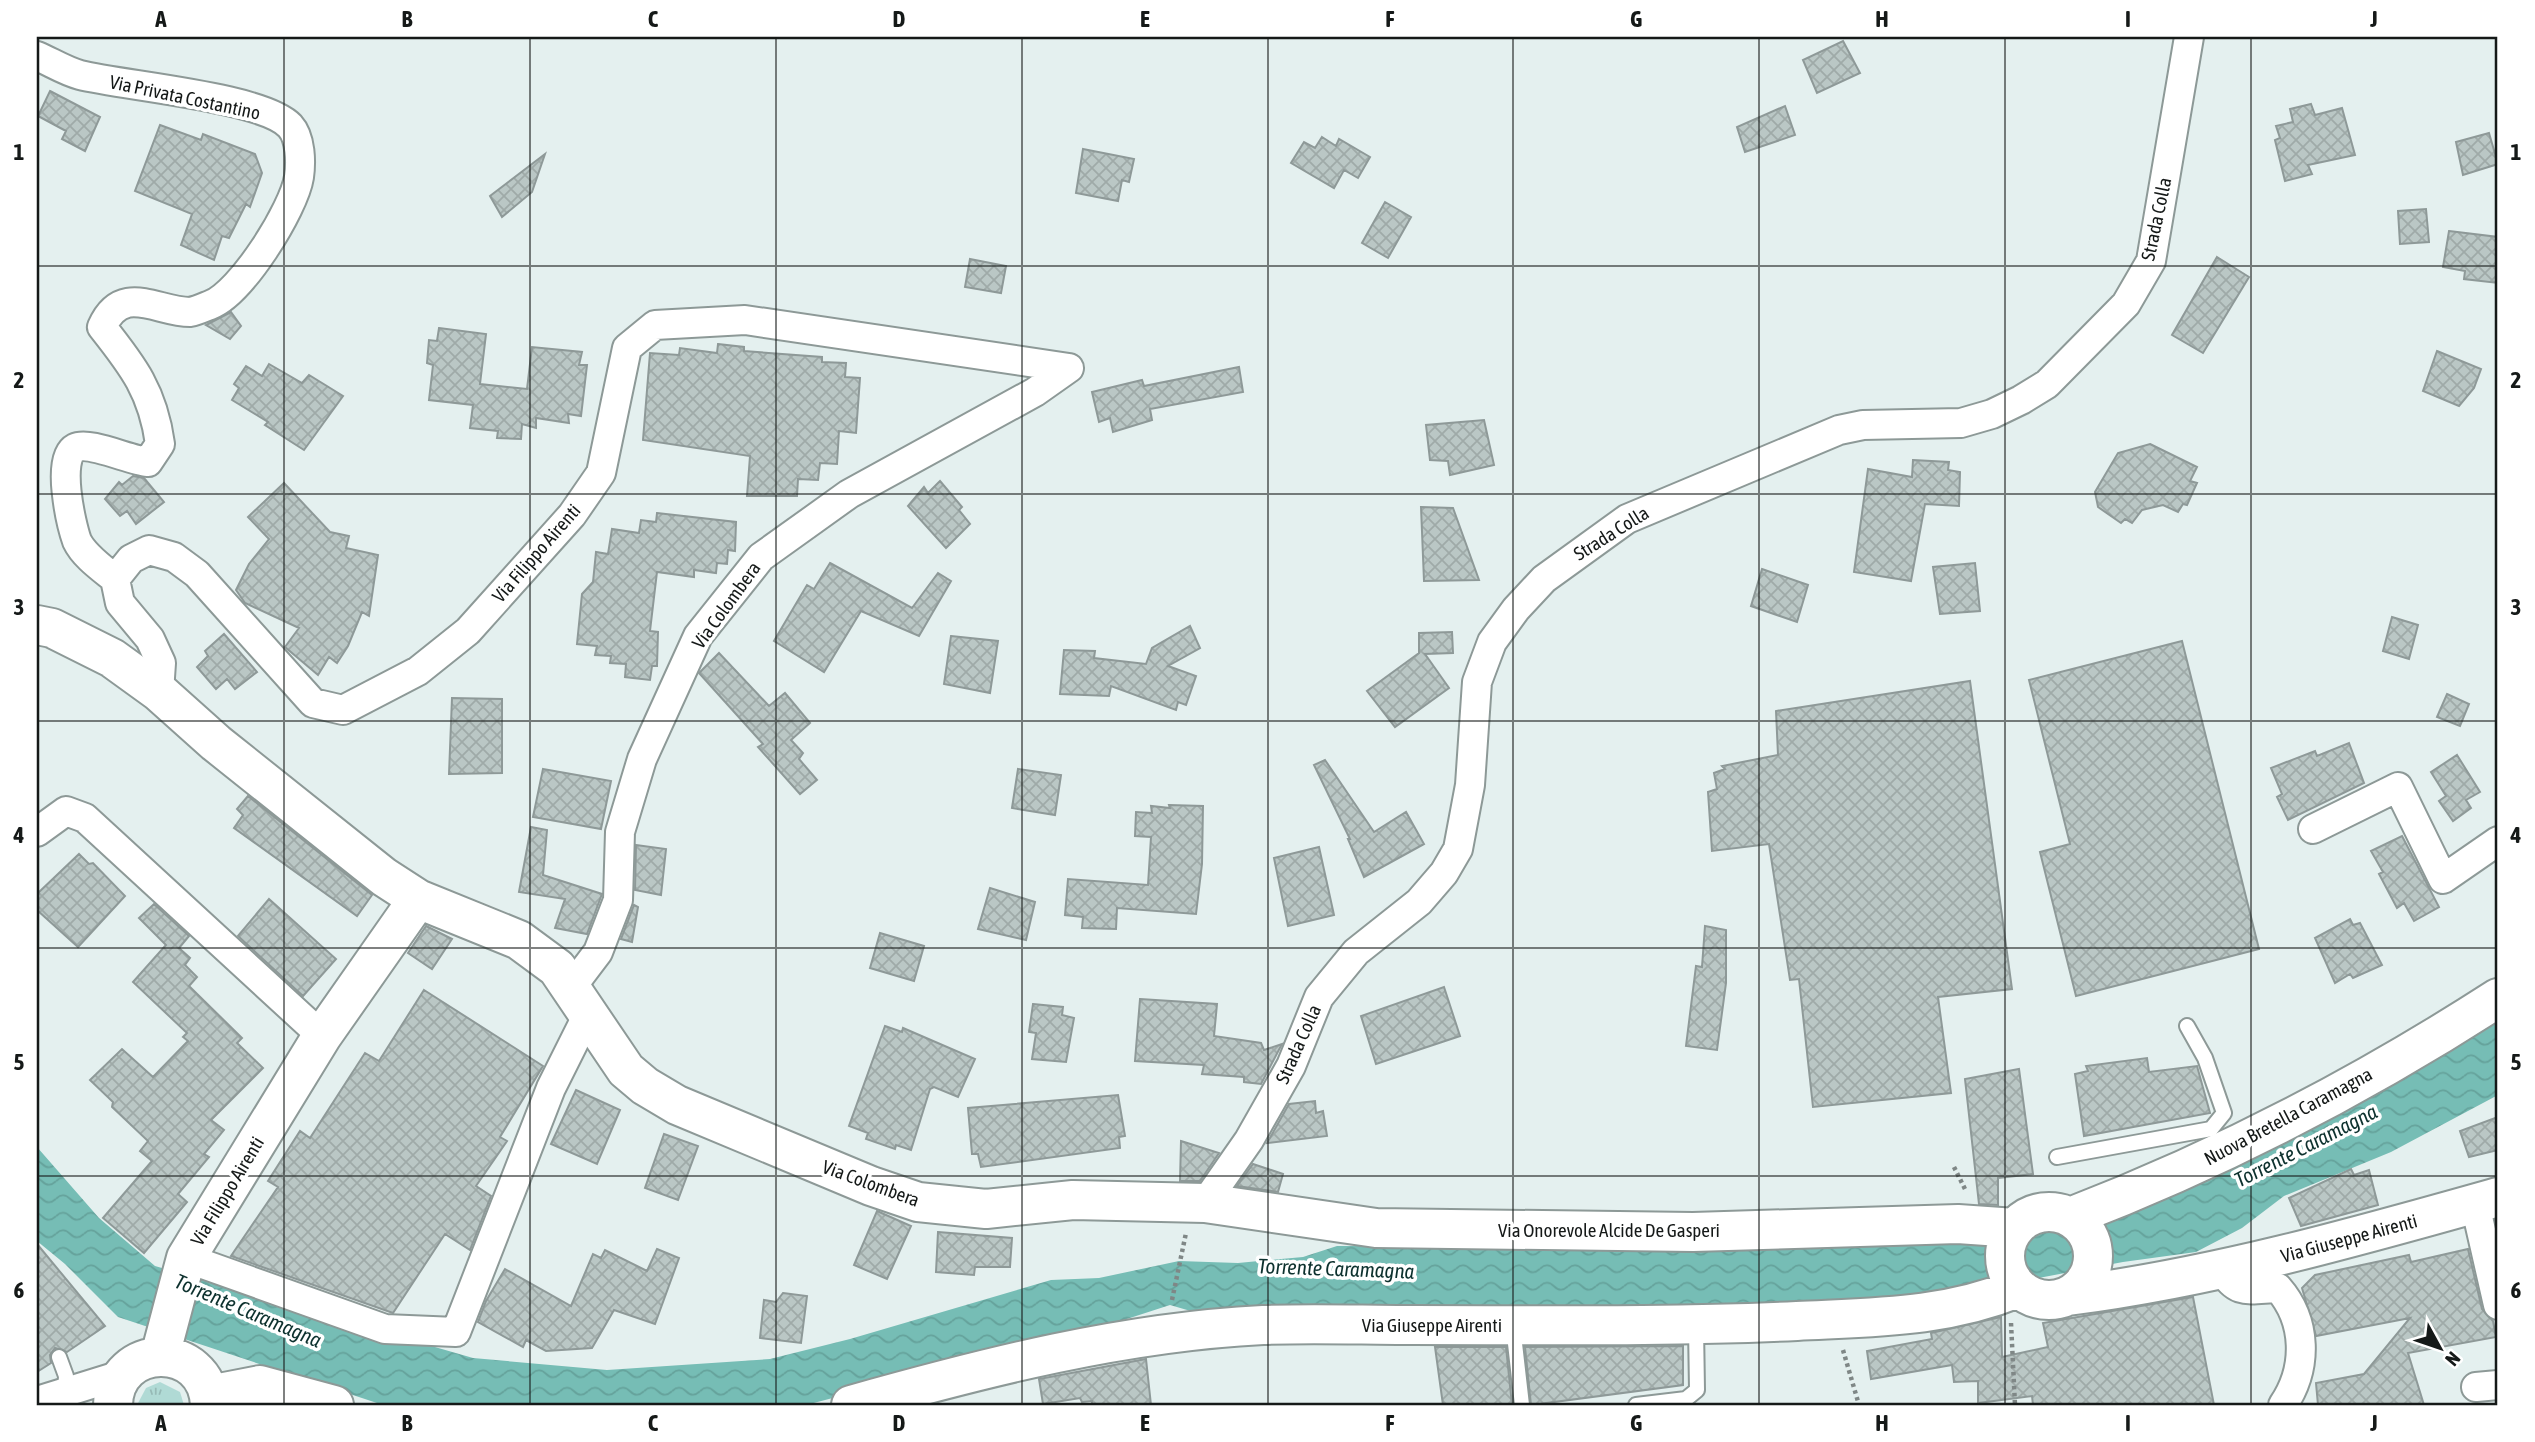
<svg xmlns="http://www.w3.org/2000/svg" width="2535" height="1442" font-family="'Asap Condensed',sans-serif">
	<defs>
		<pattern id="grass-tufts" width="24" height="20" patternUnits="userSpaceOnUse" patternTransform="scale(1.75)"><rect width="24" height="20" fill="#b0dad5"/><path d="M3 7l-1-3M5 7V3M7 7l1-3M15 17l-1-3M17 17v-4M19 17l1-3" fill="none" stroke="#96bab6"/></pattern>
		<pattern id="water-waves" width="16" height="10" patternUnits="userSpaceOnUse" patternTransform="scale(1.75)"><rect width="16" height="10" fill="#76bdb5"/><path d="M0 5q4-4 8 0t8 0" fill="none" stroke="#65a29b"/></pattern>
		<pattern id="building-cross-hatch" width="8" height="8" patternUnits="userSpaceOnUse" patternTransform="scale(1.75)"><rect width="8" height="8" fill="#bac7c5"/><path d="M0 0l8 8M0 8l8-8" fill="none" stroke="#9faaa8"/></pattern>
	</defs>
	<rect width="100%" height="100%" fill="#e4f0ef"/>
	<path fill="url(#grass-tufts)" d="M160,1382L180,1392L184,1405H137L146,1388Z"/>
	<path fill="url(#water-waves)" d="M2498,1015V1095L2391,1152L2284,1196L2242,1228L2196,1252L2123,1262L1885,1307L1194,1312L1170,1305L1096,1329L806,1405H383L118,1317L65,1264L37,1241V1147L99,1218L155,1266L473,1358L607,1370L770,1359L850,1339L1051,1280L1099,1278L1179,1261L1238,1263L1303,1257L1337,1246L1738,1245L1966,1238L2116,1216Z"/>
	<path fill="url(#building-cross-hatch)" stroke="#8e9998" stroke-width="2" d="M1843,41L1860,73L1817,93L1803,60Z
		M50,91L100,117L85,151L62,139L66,131L38,116Z
		M2311,104L2315,115L2342,108L2355,155L2308,165L2312,174L2285,181L2275,140L2280,138L2276,126L2293,122L2290,109Z
		M1785,106L1795,135L1745,152L1737,127Z
		M160,125L201,140L203,134L255,154L262,173L250,207L246,204L229,238L222,236L214,260L181,245L192,214L135,191Z
		M2489,133L2498,164L2463,175L2456,142Z
		M1322,137L1336,146L1339,139L1370,157L1358,178L1344,170L1334,188L1291,163L1304,142L1315,148Z
		M1083,149L1134,159L1129,182L1122,180L1118,201L1076,193Z
		M545,154L532,192L502,217L490,196Z
		M1385,202L1411,217L1388,258L1362,243Z
		M2426,209L2429,242L2400,244L2398,211Z
		M2449,231L2498,237V283L2464,279L2465,271L2443,267Z
		M2217,257L2249,277L2203,353L2172,335Z
		M970,259L1006,266L1001,293L965,287Z
		M231,312L241,326L230,339L206,325Z
		M439,328L486,334L480,384L527,389L532,347L582,352L579,365H587L581,416L568,414L569,423L536,418V428L522,424L521,439L497,438L498,431L470,428L473,405L429,400L433,365L427,363L429,340L437,341Z
		M718,344L744,347V351L822,357V362L846,363L845,377L860,378L856,433L839,431L837,464L820,463L818,480L798,479L797,496H747L750,456L643,440L650,353L679,355L680,348L717,353Z
		M2437,351L2481,369L2474,388L2459,406L2423,391Z
		M269,364L302,383L309,375L343,396L304,450L265,425L268,422L232,400L239,388L234,384L246,366L262,376Z
		M1239,367L1243,392L1150,409L1152,420L1113,432L1110,418L1099,422L1092,392L1142,380L1144,386Z
		M1484,420L1494,465L1450,475L1448,461L1430,460L1426,425Z
		M2150,444L2197,467L2190,481L2197,483L2187,505L2183,504L2178,512L2163,505L2142,510L2132,523L2125,519L2121,523L2098,507L2095,492L2118,453Z
		M1913,460L1949,462L1948,470L1960,472L1959,506L1925,504L1911,581L1854,572L1868,469L1912,477Z
		M133,476L144,478L164,502L136,524L127,511L120,516L105,499L119,482L122,485Z
		M940,481L962,507L959,510L970,524L946,548L908,506L924,487L928,493Z
		M284,483L330,532L349,536L346,548L378,555L369,616L362,612L348,646L337,663L329,657L318,675L285,647L299,628L245,603L236,590L249,564L269,539L248,517Z
		M1421,507L1453,508L1479,580L1424,581Z
		M657,513L736,522L735,551L728,550L727,564L717,563L716,573L694,570V577L657,572L650,631L658,632L657,666H652L650,680L625,677L626,664L610,663L611,656L595,655L597,646L577,644L582,594L593,582L596,552L608,554L612,529L639,533L641,520L656,522Z
		M830,563L912,608L938,573L951,581L919,636L861,611L824,672L774,641L807,585L814,589Z
		M1975,563L1980,611L1940,614L1933,567Z
		M1762,569L1808,585L1797,622L1751,606Z
		M2392,617L2418,625L2409,659L2383,651Z
		M1190,626L1200,648L1168,666L1196,676L1186,705L1178,702L1176,710L1111,686L1109,696L1060,694L1064,650L1095,651L1094,658L1146,664L1152,648Z
		M1452,632L1453,653L1425,654L1449,688L1395,727L1367,691L1419,653V633Z
		M224,634L257,672L235,689L227,679L216,689L197,667L208,656L205,651Z
		M951,636L998,641L990,693L944,684Z
		M2182,641L2259,949L2076,996L2040,852L2070,844L2029,680Z
		M719,653L769,706L785,693L810,723L791,740L803,753L799,759L817,780L800,794L758,747L763,744L699,673Z
		M1970,681L2012,989L1938,997L1951,1093L1813,1107L1799,979L1790,980L1769,844L1712,851L1708,792L1717,789L1714,773L1725,769L1722,766L1778,755L1776,711Z
		M2447,694L2469,704L2460,726L2437,717Z
		M452,698L502,699V773L449,774Z
		M2349,743L2364,783L2288,820L2277,797L2282,794L2271,768L2315,751L2317,756Z
		M2457,755L2480,792L2466,800L2471,808L2453,821L2439,801L2446,796L2431,772Z
		M1325,760L1374,832L1406,812L1424,844L1364,877L1348,839H1350L1314,765Z
		M543,769L611,781L601,829L533,817Z
		M1018,769L1061,775L1055,815L1012,808Z
		M248,796L372,895L357,916L234,828L243,815L237,809Z
		M1169,805L1203,806L1202,864L1196,914L1117,908L1116,929L1082,928L1083,917L1065,915L1068,879L1148,885L1151,837L1135,836L1136,812L1152,813L1151,806L1170,808Z
		M531,827L547,830L543,875L602,894L587,934L555,928L565,899L519,892Z
		M2402,836L2439,907L2414,921L2404,903L2397,908L2379,874L2383,872L2371,851Z
		M636,845L666,849L661,895L635,890Z
		M1319,847L1334,915L1288,926L1274,858Z
		M79,854L89,864L93,863L125,896L78,947L37,910V894Z
		M990,888L1035,902L1026,940L978,929Z
		M269,899L336,959L303,996L238,936Z
		M154,904L189,936L179,948L190,958L185,965L197,977L189,986L242,1038L237,1043L263,1068L211,1120L224,1130L204,1154L209,1157L178,1194L187,1202L144,1253L103,1218L152,1161L140,1151L148,1141L112,1107L113,1102L90,1080L122,1049L153,1077L188,1041L183,1037L187,1033L133,982L166,945L139,918Z
		M634,905L638,907L632,942L621,939Z
		M2350,919L2353,925L2360,923L2382,965L2353,978L2350,974L2335,983L2315,938Z
		M426,926L452,939L432,969L408,953Z
		M1705,926L1726,930V983L1717,1050L1686,1046L1696,966L1702,967Z
		M880,933L924,946L914,981L870,968Z
		M1444,987L1460,1036L1376,1064L1361,1016Z
		M424,990L543,1066L500,1137L507,1141L476,1186L491,1196L470,1250L445,1234L393,1313L231,1256L278,1187L268,1181L300,1131L310,1138L365,1053L379,1061Z
		M1140,999L1217,1004L1214,1036L1261,1043L1264,1050L1282,1044L1261,1084L1244,1082V1077L1202,1074L1204,1065L1135,1061Z
		M1033,1004L1063,1007L1062,1015L1074,1018L1066,1062L1032,1059L1036,1033L1029,1032Z
		M885,1026L902,1032L903,1028L975,1059L958,1097L934,1087L930,1089L911,1150L896,1145L895,1149L866,1139L868,1133L849,1126Z
		M2147,1058L2149,1072L2197,1066L2210,1113L2084,1136L2075,1074L2088,1071L2086,1066Z
		M2019,1069L2033,1174L1998,1178V1205L1979,1204L1965,1079Z
		M576,1090L620,1110L597,1164L551,1144Z
		M1118,1095L1125,1136L1119,1137L1120,1148L981,1167L978,1154H972L968,1108Z
		M1315,1101L1316,1113L1323,1111L1327,1136L1267,1143L1289,1104Z
		M2498,1117V1150L2469,1157L2460,1131Z
		M664,1134L698,1146L678,1200L645,1188Z
		M1181,1141L1219,1153L1200,1181H1180Z
		M1253,1164L1283,1174L1278,1192L1237,1186Z
		M2351,1169L2354,1175L2369,1170L2378,1205L2301,1226L2289,1198Z
		M877,1211L911,1226L887,1279L854,1265Z
		M938,1232L1012,1238L1010,1267H975L974,1275L936,1272Z
		M37,1244L105,1326L67,1352L55,1348L50,1355L51,1363L37,1372Z
		M657,1249L679,1258L655,1324L614,1310L592,1348L546,1351L526,1340L523,1347L478,1322L486,1301L505,1269L571,1306L593,1254L601,1258L605,1250L647,1271Z
		M2468,1249L2482,1309L2493,1321L2496,1337L2408,1353L2424,1405H2318L2316,1383L2364,1374L2410,1318L2316,1336L2302,1288L2315,1275L2409,1255L2411,1262Z
		M783,1293L807,1296L801,1343L760,1338L764,1300L776,1302Z
		M2193,1297L2214,1405H2033L2032,1396L1978,1403V1381L1954,1382L1952,1365L1871,1379L1867,1351L1932,1339L1931,1333L2001,1317L2002,1357L2048,1347L2043,1323Z
		M1683,1346V1385L1531,1405L1525,1347Z
		M1435,1347H1506L1512,1405H1443Z
		M1146,1359L1151,1405H1092V1401L1082,1402L1080,1398L1043,1404L1039,1379Z"/>
	<g fill="none" stroke-linecap="round" stroke-linejoin="round">
		<g stroke="#8d9997" stroke-width="18">
			<path id="lane" d="M2057,1157L2211,1129L2224,1113L2205,1058L2187,1026
				M1513,1326L1522,1405
				M59,1357L66,1376L65,1394
				M1636,1405L1686,1399L1697,1390L1696,1327"/>
		</g>
		<g stroke="#8d9997" stroke-width="32">
			<path id="street" d="M37,56C51,62 65,71 80,75C124,86 263,97 290,126C301,138 301,163 299,177C294,209 241,294 210,305C205,307 196,311 190,312C157,312 122,282 102,327C133,366 153,392 160,444L148,462C129,460 89,441 75,448C56,458 71,524 77,541C84,556 103,569 115,579
				M159,692L161,663L150,639L120,603L115,579L131,559L149,550L174,557L197,574L313,703L343,710L418,671L468,631L572,515L601,473L627,348L655,325L745,320L1069,368
				M2313,829L2398,787L2443,879L2498,841
				M37,832L66,811L85,818L322,1036
				M570,989L598,952L618,900L620,832L642,759L698,636L761,557L849,494L1035,392L1069,368
				M1205,1203L1249,1140L1291,1066L1319,997L1356,952L1419,902L1444,873L1458,849L1470,785L1477,682L1492,642L1516,609L1544,579L1627,519L1839,430L1863,425L1961,423L1992,414L2021,400L2047,384L2126,304L2151,261L2189,37
				M2475,1204L2498,1305
				M186,1258L385,1329L456,1332L551,1088L587,1016
				M2222,1269C2236,1296 2250,1289 2278,1288C2307,1321 2308,1368 2283,1405
				M2476,1387L2498,1385
				M37,1401L124,1374"/>
		</g>
		<g stroke="#8d9997" stroke-width="42">
			<path id="secondary" d="M37,625L52,628L112,658L159,692L216,743L384,877L418,899L519,940L557,968L626,1070L645,1086L677,1105L871,1186L918,1202L986,1209L1073,1200L1205,1203L1376,1228L1693,1232L1958,1224L2015,1228
				M2005 1256a44 44 0 1 1 88 0a44 44 0 1 1-88 0Z
				M2070,1217C2219,1160 2363,1085 2498,998
				M2068,1296C2215,1277 2356,1237 2498,1197
				M160,1356L186,1258L322,1036L418,899
				M209,1395L260,1385L334,1405
				M113,1405C114,1342 207,1340 210,1405
				M851,1405C986,1367 1123,1332 1263,1325C1312,1323 1362,1325 1412,1325C1540,1325 1669,1327 1797,1321C1875,1317 1944,1318 2018,1288"/>
		</g>
		<path stroke="#7f8786" stroke-width="4.5" stroke-dasharray="3.5 3.5" stroke-linecap="butt" d="M1954,1167L1966,1191
			M1172,1300L1186,1233
			M2011,1323L2015,1405
			M1843,1350L1859,1405"/>
		<use href="#lane" stroke="#fff" stroke-width="14"/>
		<use href="#street" stroke="#fff" stroke-width="28"/>
		<use href="#secondary" stroke="#fff" stroke-width="38"/>
	</g>
	<path fill="none" stroke="#151918" stroke-width="2" stroke-opacity="0.55" d="M284,37V1405M530,37V1405M776,37V1405M1022,37V1405M1268,37V1405M1513,37V1405M1759,37V1405M2005,37V1405M2251,37V1405M37,266H2498M37,494H2498M37,721H2498M37,948H2498M37,1176H2498"/>
	<g text-anchor="middle" stroke-width="7" stroke-linejoin="round" paint-order="stroke">
		<g font-size="19" fill="#151918" stroke="#fff">
			<text transform="translate(185 97) rotate(12)" y="7">Via Privata Costantino</text>
			<text transform="translate(2156 219) rotate(-78)" y="7">Strada Colla</text>
			<text transform="translate(1611 533) rotate(-32)" y="7">Strada Colla</text>
			<text transform="translate(536 553) rotate(-49)" y="7">Via Filippo Airenti</text>
			<text transform="translate(726 605) rotate(-54)" y="7">Via Colombera</text>
			<text transform="translate(1298 1044) rotate(-66)" y="7">Strada Colla</text>
			<text transform="translate(2288 1116) rotate(-28)" y="7">Nuova Bretella Caramagna</text>
			<text transform="translate(871 1183) rotate(20)" y="7">Via Colombera</text>
			<text transform="translate(227 1191) rotate(-59)" y="7">Via Filippo Airenti</text>
			<text x="1609" y="1237">Via Onorevole Alcide De Gasperi</text>
			<text transform="translate(2349 1238) rotate(-15)" y="7">Via Giuseppe Airenti</text>
			<text x="1432" y="1332">Via Giuseppe Airenti</text>
		</g>
		<g font-size="21" font-style="italic" fill="#0d312e" stroke="#fff">
			<text transform="translate(2306 1146) rotate(-27)" y="7">Torrente Caramagna</text>
			<text transform="translate(1336 1269) rotate(2)" y="7">Torrente Caramagna</text>
			<text transform="translate(248 1311) rotate(23)" y="7">Torrente Caramagna</text>
		</g>
	</g>
	<rect width="2535" height="1442" fill="none" stroke="#ffffff" stroke-width="77"/>
	<g transform="translate(2440 1348) rotate(130)" stroke="#ffffff" stroke-width="5" paint-order="stroke">
	<path d="M0-5L12 26L0 18L-12 26Z" fill="#151918"/>
	<text y="-10" font-size="19" font-weight="bold" text-anchor="middle" fill="#151918">N</text>
	</g>
	<rect x="38" y="38" width="2458" height="1366" fill="none" stroke="#151918" stroke-width="2.5"/>
	<g font-size="23" text-anchor="middle" font-weight="bold" fill="#151918">
		<text x="161" y="27">A</text>
		<text x="407" y="27">B</text>
		<text x="653" y="27">C</text>
		<text x="899" y="27">D</text>
		<text x="1145" y="27">E</text>
		<text x="1390" y="27">F</text>
		<text x="1636" y="27">G</text>
		<text x="1882" y="27">H</text>
		<text x="2128" y="27">I</text>
		<text x="2374" y="27">J</text>
		<text x="19" y="160">1</text>
		<text x="2516" y="160">1</text>
		<text x="19" y="388">2</text>
		<text x="2516" y="388">2</text>
		<text x="19" y="615">3</text>
		<text x="2516" y="615">3</text>
		<text x="19" y="843">4</text>
		<text x="2516" y="843">4</text>
		<text x="19" y="1070">5</text>
		<text x="2516" y="1070">5</text>
		<text x="19" y="1298">6</text>
		<text x="2516" y="1298">6</text>
		<text x="161" y="1431">A</text>
		<text x="407" y="1431">B</text>
		<text x="653" y="1431">C</text>
		<text x="899" y="1431">D</text>
		<text x="1145" y="1431">E</text>
		<text x="1390" y="1431">F</text>
		<text x="1636" y="1431">G</text>
		<text x="1882" y="1431">H</text>
		<text x="2128" y="1431">I</text>
		<text x="2374" y="1431">J</text>
	</g>
</svg>
